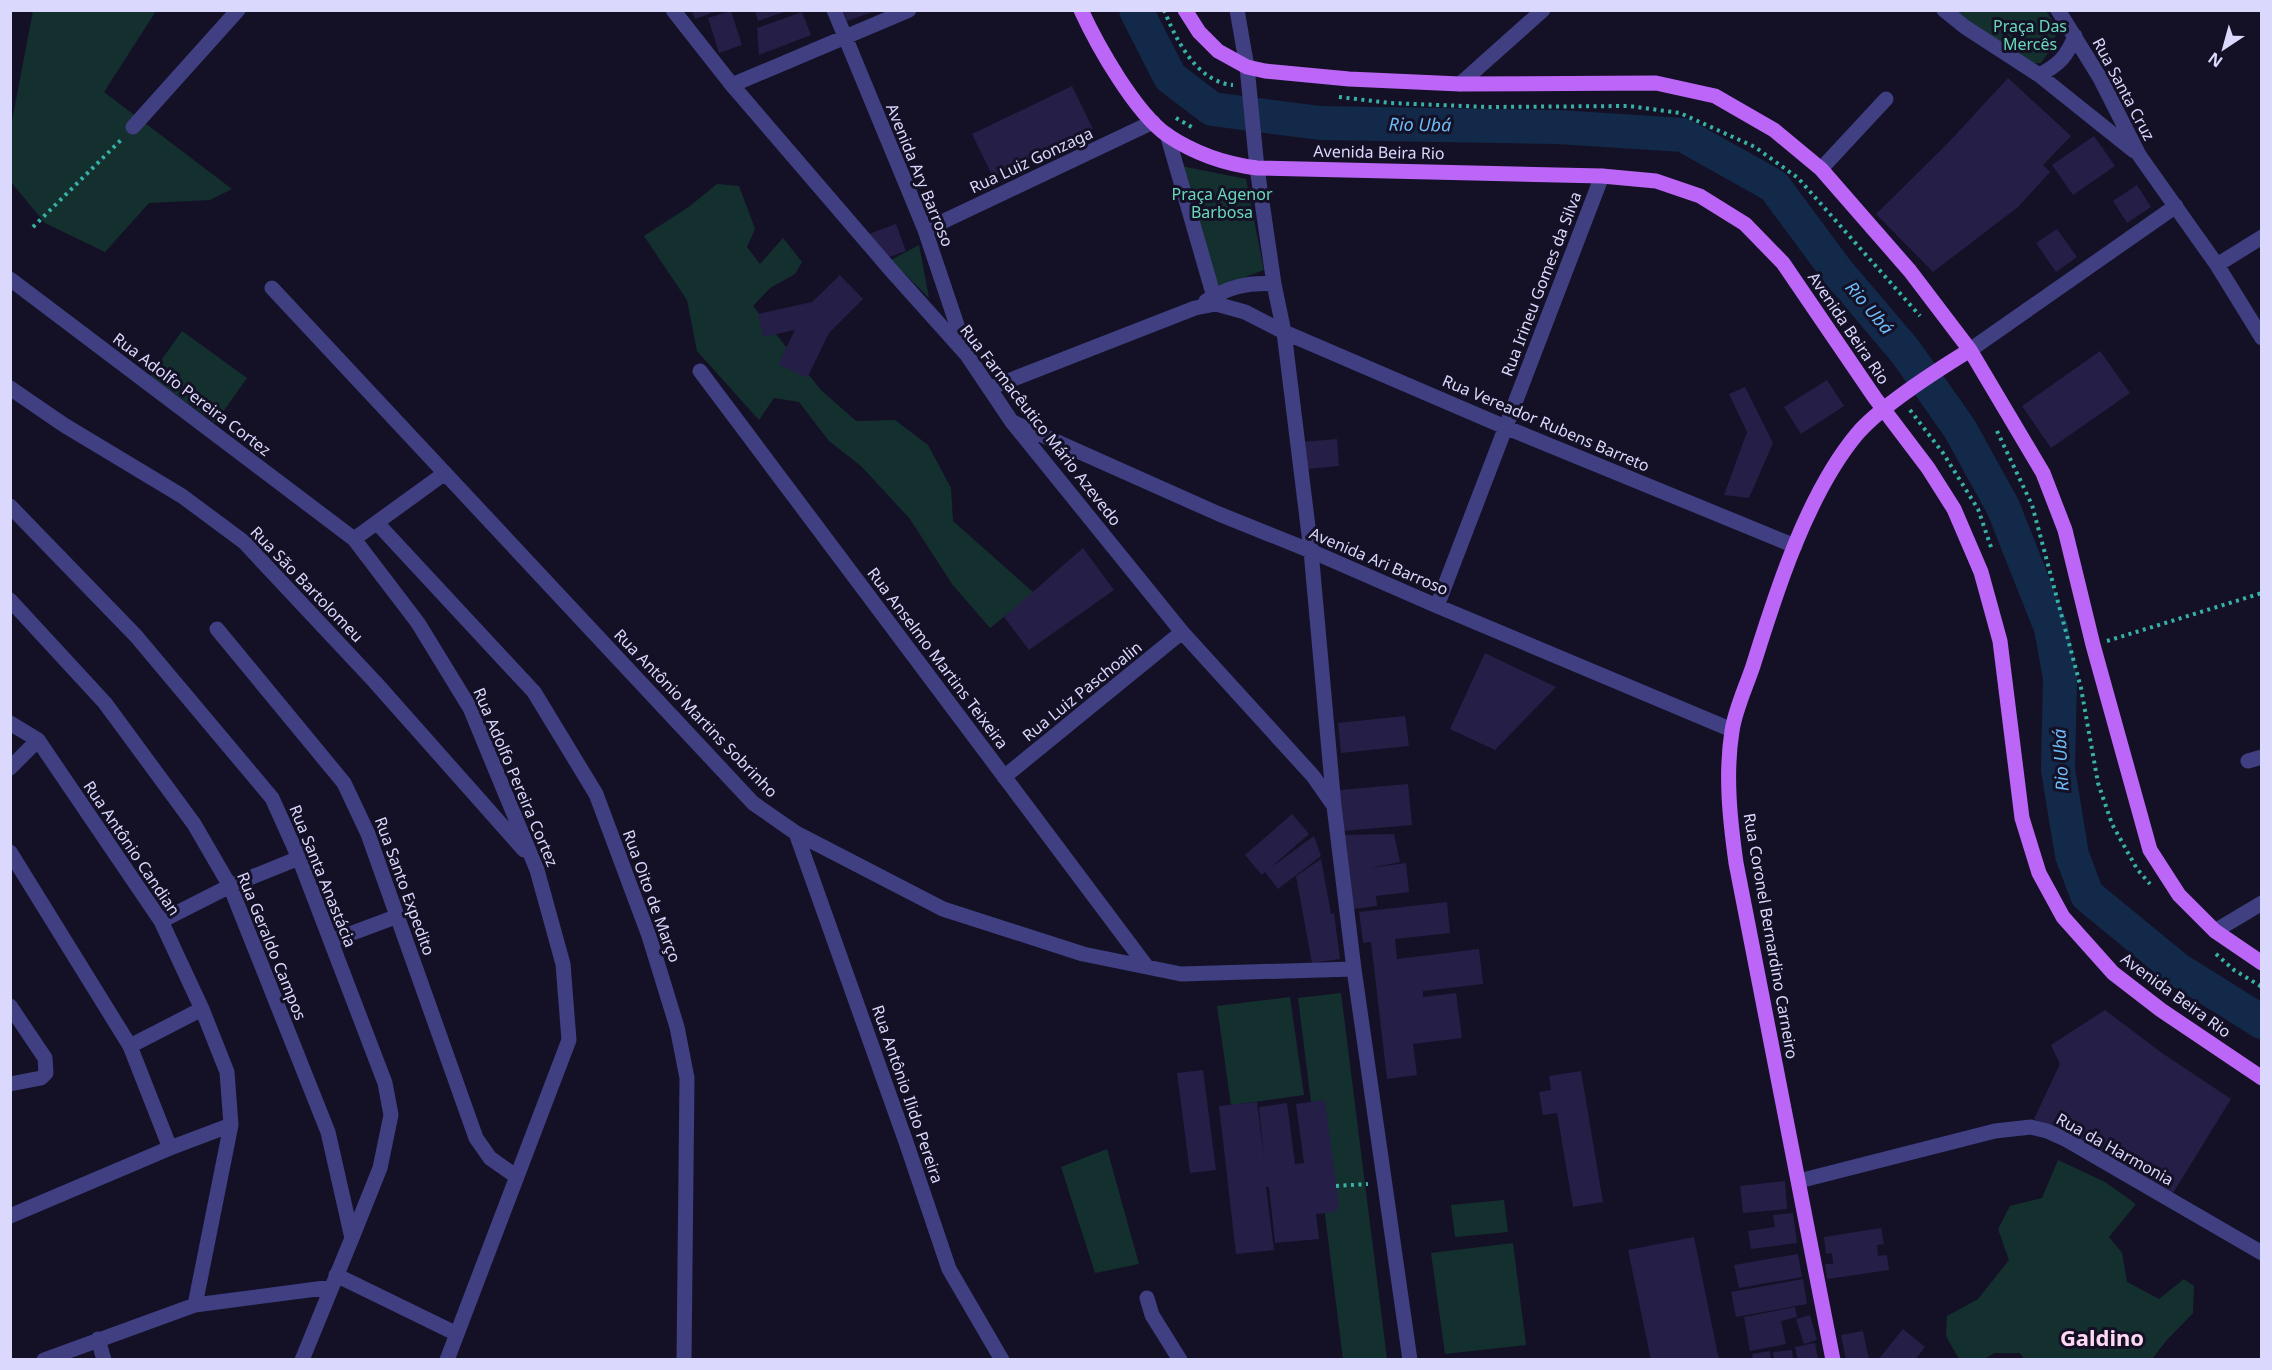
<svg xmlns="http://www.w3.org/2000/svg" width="2272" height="1370" font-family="'Noto Sans',sans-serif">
	<rect width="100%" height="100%" fill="#141126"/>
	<path fill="#14302e" d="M33,11H156L104,92L232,189L210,200L149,203L105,252L45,223L11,182V126Z
		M1952,11H2046L2058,29L2051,49L2041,63L2025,64Z
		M1181,166L1246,179L1264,270L1218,287Z
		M717,184L739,186L755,229L747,247L760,264L783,238L802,262L795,274L770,288L753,306L821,390L856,421L895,420L928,445L951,488L953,521L1034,593L990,628L952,584L910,519L861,466L829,441L799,402L774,398L759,420L697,351L687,300L644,236L690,206Z
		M919,245L929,298L891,260Z
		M182,331L247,378L215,423L150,376Z
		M1341,993L1387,1359H1343L1298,998Z
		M1290,997L1304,1095L1231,1105L1217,1006Z
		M1107,1149L1139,1264L1095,1273L1061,1167Z
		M2058,1160L2105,1182L2136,1204L2109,1237L2122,1253L2127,1282L2159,1299L2184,1279L2194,1286L2193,1313L2166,1341L2152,1359H2024L2020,1353H1995L1984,1359H1959L1946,1336L1947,1316L1978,1299L2009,1260L1998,1229L2010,1206L2042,1198Z
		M1504,1200L1508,1232L1455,1237L1451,1205Z
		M1513,1243L1526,1345L1445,1354L1431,1253Z"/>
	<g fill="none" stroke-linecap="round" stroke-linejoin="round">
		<path stroke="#122949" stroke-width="34" d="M1136,10L1170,77L1212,109L1320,123L1558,127L1683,135L1774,186L1837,271L1905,351L1960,429L2003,507L2051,628L2060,678L2058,770L2072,855L2087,895L2177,969L2262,1022"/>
	</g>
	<path fill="#251e46" d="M691,10H717V11L695,19Z
		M755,10H787V11L758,21Z
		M843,10H875V11L847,21Z
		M731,11L742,45L719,53L708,18Z
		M802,12L811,35L759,55L757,28Z
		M2008,78L2071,136L2043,165L2050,172L2018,207L1933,272L1876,214L1948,143Z
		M1072,86L1093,129L993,177L972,134Z
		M2094,136L2115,166L2073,195L2052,165Z
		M2137,185L2151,207L2127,223L2113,201Z
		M896,224L906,251L884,259L866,235Z
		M2057,229L2077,257L2056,272L2036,243Z
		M840,275L863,299L829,333L807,378L778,364L795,330L763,337L758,314L812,302Z
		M2100,351L2130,393L2051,448L2022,406Z
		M1827,380L1844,406L1801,434L1784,407Z
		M1745,387L1773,443L1749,498L1724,495L1747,432L1729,394Z
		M1337,439L1339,466L1305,469L1302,442Z
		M1083,548L1114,590L1029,650L1004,617Z
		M1485,653L1556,687L1495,750L1450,729Z
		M1405,716L1409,746L1341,753L1338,723Z
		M1408,784L1412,825L1343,831L1339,790Z
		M1292,814L1309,834L1270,868L1314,836L1321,856L1278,889L1265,872L1262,875L1245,855Z
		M1394,834L1400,862L1370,868L1406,863L1409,892L1376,896L1377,906L1352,909L1342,835Z
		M1321,859L1331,914L1334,913L1340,959L1312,963L1296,876Z
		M1447,902L1450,933L1395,939L1397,959L1479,949L1483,984L1423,991V997L1456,993L1462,1038L1413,1044L1417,1075L1387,1079L1371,942L1363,943L1359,912Z
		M2105,1010L2162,1053L2231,1099L2173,1193L2061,1130L2034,1119L2060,1064L2051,1045Z
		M1203,1070L1216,1170L1190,1173L1177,1073Z
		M1581,1071L1603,1202L1573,1207L1557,1113L1543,1115L1539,1092L1551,1090L1549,1076Z
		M1325,1100L1339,1205L1336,1212L1316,1214L1319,1239L1275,1243L1269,1187H1266L1274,1250L1236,1254L1219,1106L1257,1102L1264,1159L1259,1107L1287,1103L1295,1164L1304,1163L1296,1104Z
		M1785,1181L1787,1209L1743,1213L1740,1186Z
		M1793,1213L1797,1243L1751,1249L1748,1231L1775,1227L1773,1215Z
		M1881,1228L1884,1244L1877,1245L1878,1256L1887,1255L1889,1270L1827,1279L1825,1264H1833L1832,1253L1826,1254L1824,1237Z
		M1694,1237L1719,1360H1651L1628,1250Z
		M1798,1254L1802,1277L1739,1288L1734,1265Z
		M1803,1279L1807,1304L1736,1317L1731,1292Z
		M1795,1307L1797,1317L1781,1321L1786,1344L1750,1351L1744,1317Z
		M1810,1315L1817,1340L1804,1344L1796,1319Z
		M1903,1329L1925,1347L1915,1360H1878Z
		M1863,1331L1869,1360H1846L1841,1335Z
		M1815,1343L1818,1360H1798L1795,1347Z
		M1792,1350L1793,1360H1774L1773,1352Z
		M1770,1351L1771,1360H1753L1752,1354Z"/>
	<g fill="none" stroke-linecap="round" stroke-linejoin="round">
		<path stroke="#37b1a6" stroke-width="4" stroke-dasharray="3 4.5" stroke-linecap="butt" d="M1164,10C1176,40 1197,82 1233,85
			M1339,97L1390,103L1488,107L1629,106L1680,113L1755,147L1798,178L1920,316
			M1176,118L1195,129
			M33,227L122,139
			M1910,410L1943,453L1978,509L1992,550
			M1997,431L2032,505L2081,688L2098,783L2112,824L2137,869L2150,884
			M2107,641L2262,593
			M2216,954L2234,970L2262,987
			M1336,1186L1368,1184"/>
		<path stroke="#3f3f82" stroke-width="15" d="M673,10L732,85L890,269L967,355L1012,422L1182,632L1313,776L1334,806
			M834,10L925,230L965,349
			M1237,10L1247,67L1257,168L1274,284L1284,332L1311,551L1334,806L1354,969L1410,1360
			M1944,10L1965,27L2039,75L2134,151
			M2058,10L2100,78L2139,155L2217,265L2262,338
			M2039,75C2059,65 2067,56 2075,36
			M1460,84L1543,10
			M732,85L909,10
			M133,127L238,10
			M1167,134L1216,304
			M1821,169L1886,99
			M925,230L1153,122
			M2217,265L2262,237
			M10,279L354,539L418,623L470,708L537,870L563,964L569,1040L447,1360
			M272,288L753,803L796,833L943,909L1083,954L1181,974L1354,969
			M1206,301C1228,287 1248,282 1274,284
			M1970,350L2176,206
			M700,371L1147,967
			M10,388L64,425L182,496L244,542L375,682L524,850
			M990,388L1195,308L1216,304L1245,312L1284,332L1505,427L1795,546
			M1015,423L1219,514L1311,551L1437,606L1732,730
			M10,506L136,636L272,798L299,858L385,1083L391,1115L380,1168L352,1238
			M377,523L534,692L596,794L649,936L677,1027L687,1078L684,1360
			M354,539L445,473
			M10,600L105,703L194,824L230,886L328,1132L352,1238L302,1360
			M1437,606L1602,176
			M217,629L344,783L368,834L476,1138L490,1158L517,1177
			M10,723L38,740L161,921L202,1009L227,1072L231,1125L195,1305
			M2248,761L2262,757
			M10,768L38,740
			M1004,777L1182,632
			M796,833L906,1142L949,1269L1002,1360
			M10,852L130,1046L170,1148
			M161,921L230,886L299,858
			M2215,931L2262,903
			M331,941L398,916
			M10,1006L45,1058L46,1073L41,1078L10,1084
			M130,1046L202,1009
			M1799,1181L1995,1131L2031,1127L2047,1131L2067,1140L2262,1253
			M10,1216L170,1148L231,1125
			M336,1275L457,1334
			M1147,1298L1152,1315L1180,1360
			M98,1339L104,1360
			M44,1360L195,1305L332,1287"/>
		<path stroke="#bb66f6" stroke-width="15" d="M1081,10C1098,47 1135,112 1167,135C1194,153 1225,164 1257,168L1602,176L1656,181L1700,196L1745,224L1783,263L1875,398L1928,468L1954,509L1981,572L2000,641L2022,818L2039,873L2063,917L2113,973L2161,1010L2262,1078
			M1185,10L1199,32L1218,51L1247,67L1265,71L1349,79L1460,84L1656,83L1715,96L1774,130L1821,169L1910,271L1970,350L2043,473L2065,530L2093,645L2150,850L2179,895L2215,931L2262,963
			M1833,1360L1736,863C1730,820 1725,775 1732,731C1735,710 1746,687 1753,666C1776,592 1807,494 1857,434C1880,407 1939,369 1970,350"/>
	</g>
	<g text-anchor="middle" stroke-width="6" stroke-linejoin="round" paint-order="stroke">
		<g font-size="16" fill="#68d9b9" stroke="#141126">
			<text x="2030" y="32">Praça Das<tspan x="2030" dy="18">Mercês</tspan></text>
			<text x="1222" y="200">Praça Agenor<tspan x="1222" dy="18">Barbosa</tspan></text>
		</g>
		<g font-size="16" fill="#dbd8fd" stroke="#141126">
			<text transform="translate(2124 89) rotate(62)" y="6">Rua Santa Cruz</text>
			<text transform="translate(1379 152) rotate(1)" y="6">Avenida Beira Rio</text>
			<text transform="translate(1031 160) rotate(-25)" y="6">Rua Luiz Gonzaga</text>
			<text transform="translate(920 175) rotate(68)" y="6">Avenida Ary Barroso</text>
			<text transform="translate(1541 284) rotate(-69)" y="6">Rua Irineu Gomes da Silva</text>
			<text transform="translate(1849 328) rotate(56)" y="6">Avenida Beira Rio</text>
			<text transform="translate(192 394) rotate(37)" y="6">Rua Adolfo Pereira Cortez</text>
			<text transform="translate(1546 423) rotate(23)" y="6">Rua Vereador Rubens Barreto</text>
			<text transform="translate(1041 425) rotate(52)" y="6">Rua Farmacêutico Mário Azevedo</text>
			<text transform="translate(1379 561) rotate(23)" y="6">Avenida Ari Barroso</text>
			<text transform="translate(307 584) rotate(46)" y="6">Rua São Bartolomeu</text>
			<text transform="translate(938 658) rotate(53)" y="6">Rua Anselmo Martins Teixeira</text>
			<text transform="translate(1082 691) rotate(-39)" y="6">Rua Luiz Paschoalin</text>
			<text transform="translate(696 713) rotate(46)" y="6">Rua Antônio Martins Sobrinho</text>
			<text transform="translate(516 777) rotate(67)" y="6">Rua Adolfo Pereira Cortez</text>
			<text transform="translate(132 848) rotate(56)" y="6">Rua Antônio Candian</text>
			<text transform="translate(323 876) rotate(68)" y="6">Rua Santa Anastácia</text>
			<text transform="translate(405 886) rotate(70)" y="6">Rua Santo Expedito</text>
			<text transform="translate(652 896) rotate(70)" y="6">Rua Oito de Março</text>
			<text transform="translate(1771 936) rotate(80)" y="6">Rua Coronel Bernardino Carneiro</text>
			<text transform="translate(272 946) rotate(68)" y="6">Rua Geraldo Campos</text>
			<text transform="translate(2176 995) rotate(36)" y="6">Avenida Beira Rio</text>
			<text transform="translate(908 1094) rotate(71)" y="6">Rua Antônio Ilido Pereira</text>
			<text transform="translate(2115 1149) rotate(29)" y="6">Rua da Harmonia</text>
		</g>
		<g font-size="18" font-style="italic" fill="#6dbbf6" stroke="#141126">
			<text transform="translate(1420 125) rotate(1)" y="6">Rio Ubá</text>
			<text transform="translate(1869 308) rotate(50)" y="6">Rio Ubá</text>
			<text transform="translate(2061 760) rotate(-93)" y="6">Rio Ubá</text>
		</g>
		<g font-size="22" font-weight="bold" fill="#fddaf1" stroke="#141126">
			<text x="2102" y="1346">Galdino</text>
		</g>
	</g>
	<rect width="2272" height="1370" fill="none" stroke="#dbd8fd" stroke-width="24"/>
	<g transform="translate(2224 48) rotate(216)" stroke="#141126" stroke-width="4.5" paint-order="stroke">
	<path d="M0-4.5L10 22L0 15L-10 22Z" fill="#dbd8fd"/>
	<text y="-9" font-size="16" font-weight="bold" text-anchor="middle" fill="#dbd8fd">N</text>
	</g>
</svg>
